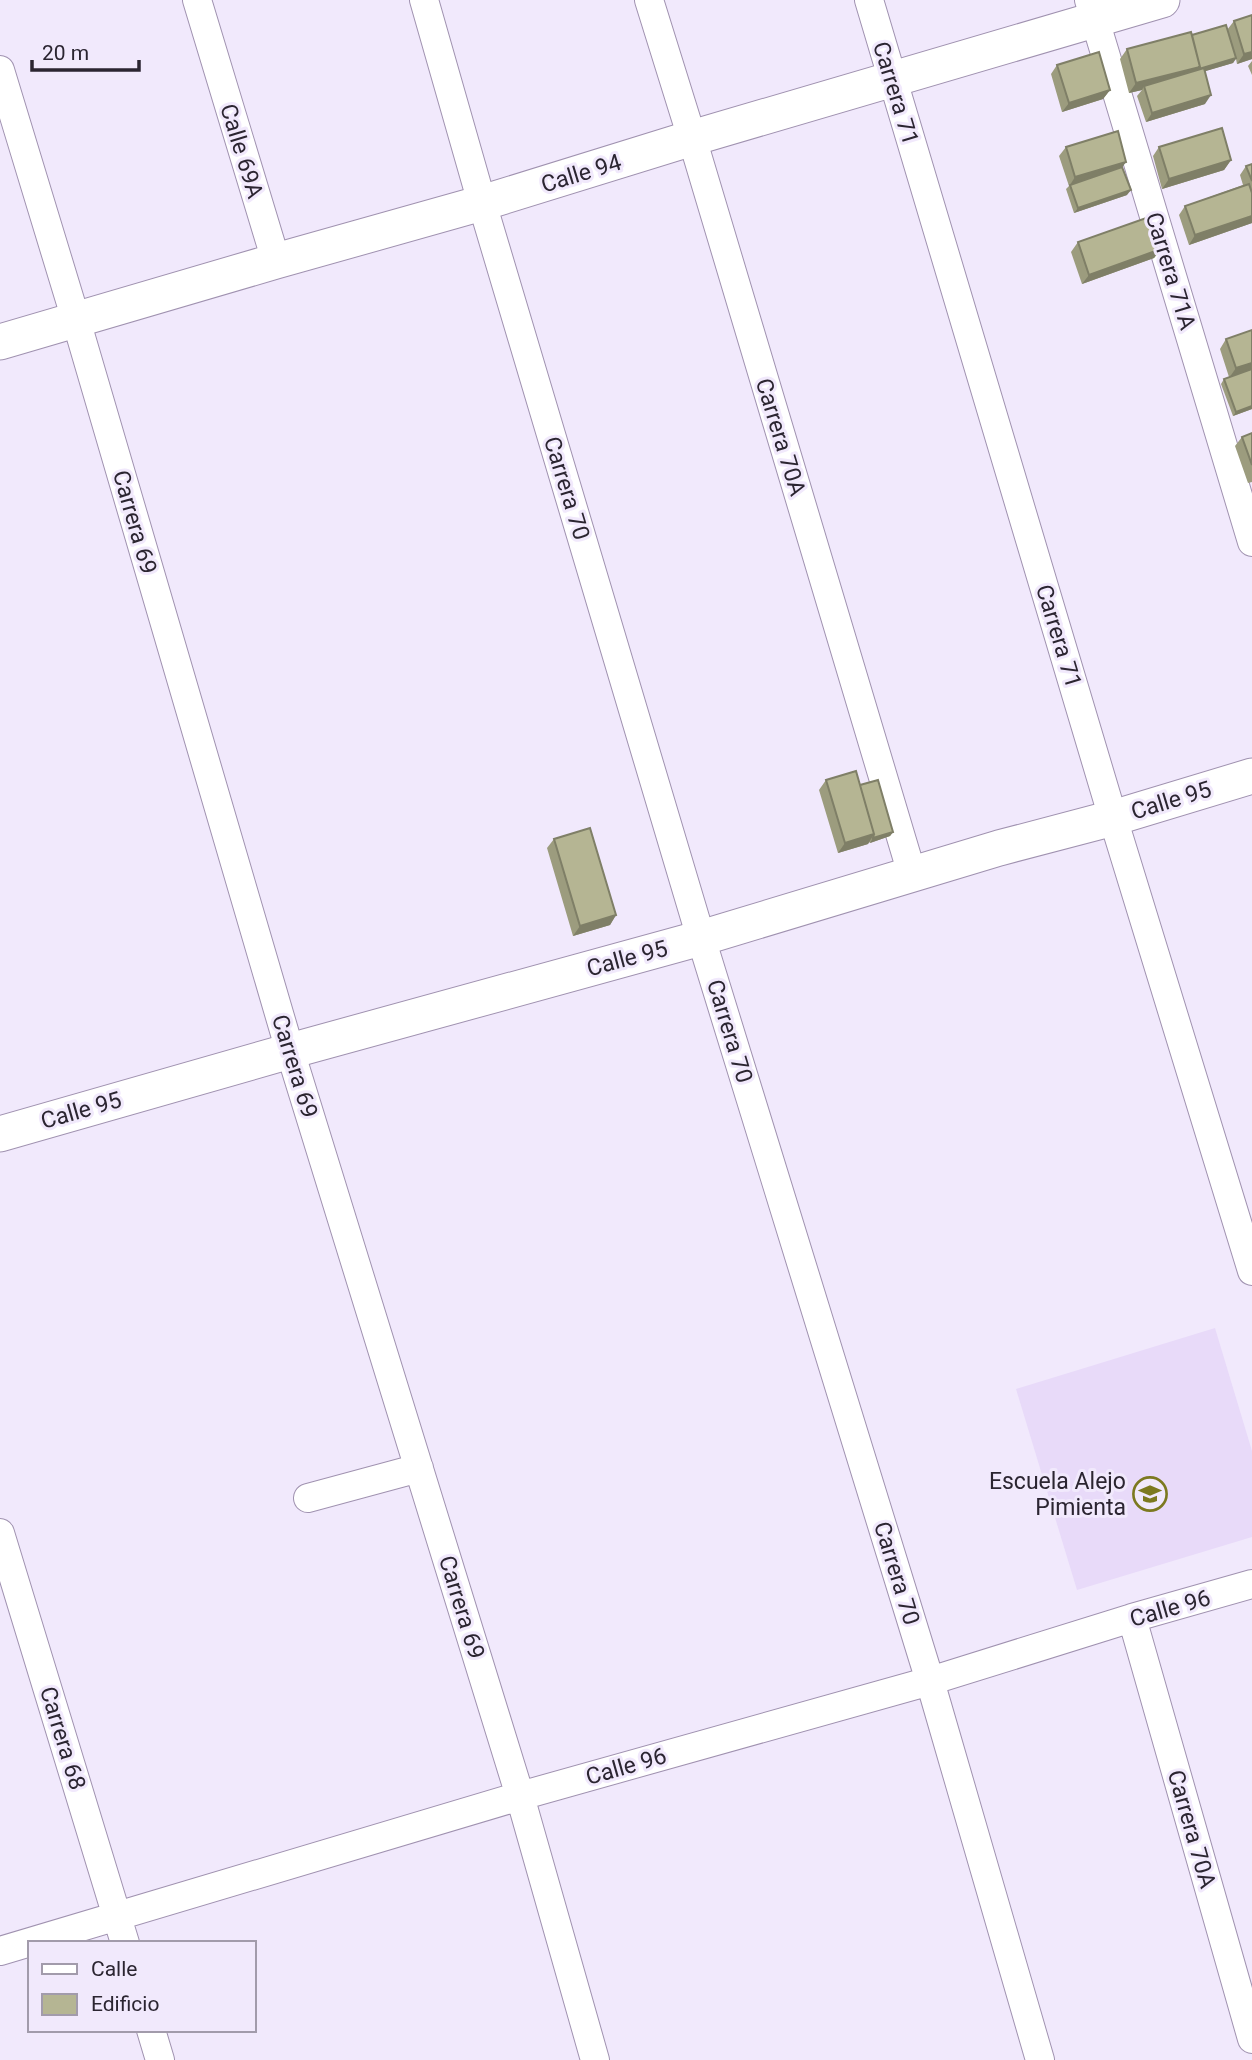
<svg xmlns="http://www.w3.org/2000/svg" width="1252" height="2060" font-family="Roboto,sans-serif">
	<rect width="100%" height="100%" fill="#f1e9fc"/>
	<path fill="#e8daf9" d="M1215,1328L1252,1451V1537L1077,1590L1016,1389Z"/>
	<g fill="none" stroke-linecap="round" stroke-linejoin="round">
		<g stroke="#a092b0" stroke-width="30">
			<path id="minor" d="M197,0L276,261
				M424,0L482,203L701,938L930,1681L1040,2060
				M649,0L692,138L912,874
				M869,0L1113,818L1252,1271
				M1089,0L1252,542
				M0,70L76,320L290,1051L520,1796L595,2060
				M308,1498L419,1468
				M0,1533L125,1943
				M1132,1618L1252,2039
				M0,1951L520,1796L930,1681L1132,1618L1252,1584
				M151,2030L160,2060"/>
		</g>
		<g stroke="#a092b0" stroke-width="37">
			<path id="tertiary" d="M0,342L276,261L482,203L692,138L1162,0
				M0,1134L290,1051L701,938L999,848L1113,818L1252,776"/>
		</g>
		<use href="#minor" stroke="#fff" stroke-width="28"/>
		<use href="#tertiary" stroke="#fff" stroke-width="35"/>
	</g>
	<path fill="#9c9c7e" d="M1252,15V59L1237,64L1236,59L1233,63L1205,71V104L1146,122L1137,96L1142,90L1129,93L1120,59L1127,49L1192,35L1227,30L1234,21Z
		M1252,61V75L1248,66Z
		M1057,65L1110,90L1103,99L1062,112L1051,74Z
		M1066,147L1122,167L1127,195L1074,213L1066,189L1069,186L1059,156Z
		M1159,147L1231,160L1224,170L1162,189L1153,156Z
		M1252,164V223L1189,245L1179,215L1185,206L1243,185L1240,175L1246,166Z
		M1078,242L1161,249L1154,258L1082,284L1071,252Z
		M1226,339L1252,409L1233,416L1221,384L1224,379L1229,377L1220,349Z
		M1252,433V482L1248,483L1235,446L1242,437Z
		M826,780L860,785L893,832L890,836L870,843L869,842L868,844L838,853L819,790Z
		M554,839L616,915L610,925L573,936L547,848Z"/>
	<path fill="#7f7f67" d="M1252,52V59L1237,64L1244,54Z
		M1236,58L1233,63L1196,74L1199,69Z
		M1200,67L1193,76L1144,86L1142,90L1129,93L1136,83Z
		M1110,90L1103,99L1062,112L1069,103Z
		M1211,95L1205,104L1146,122L1152,113Z
		M1231,160L1224,170L1162,189L1169,179Z
		M1126,162L1119,172L1070,185L1075,177Z
		M1131,190L1127,195L1074,213L1078,208Z
		M1252,216V223L1189,245L1195,235Z
		M1161,249L1154,258L1082,284L1089,275Z
		M1252,363V370L1229,378L1236,368Z
		M1252,406V409L1233,416L1236,412Z
		M893,832L890,836L870,843L873,838Z
		M874,834L868,844L838,853L845,843Z
		M616,915L610,925L573,936L580,926Z"/>
	<path fill="#b5b593" stroke="#7f7f67" stroke-width="2" d="M1252,15V52L1244,54L1234,21Z
		M1226,25L1236,58L1199,69V67H1200L1192,35Z
		M1191,32L1200,67L1136,83L1127,49Z
		M1099,52L1110,90L1069,103L1057,65Z
		M1204,68L1211,95L1152,113L1144,86Z
		M1222,128L1231,160L1169,179L1159,147Z
		M1118,131L1126,162L1075,177L1066,147Z
		M1252,164V181L1246,166Z
		M1122,167L1131,190L1078,208L1070,185Z
		M1249,184L1252,193V216L1195,235L1185,206Z
		M1149,217L1161,249L1089,275L1078,242Z
		M1252,330V363L1236,368L1226,339Z
		M1252,369V406L1236,412L1224,379Z
		M1252,433V465L1242,437Z
		M856,771L874,834L845,843L826,780Z
		M878,780L893,832L873,838L874,834L860,785Z
		M590,828L616,915L580,926L554,839Z"/>
	<defs>
		<g id="school-ring" transform="scale(1.75)"><circle r="9.5" fill="#f1e9fc" stroke="#7c7920" stroke-width="1.5"/><path d="M0-5L7-2L0 1L-7-2ZM-4 1L0 2.5L4 1V4Q0 6-4 4Z" fill="#7c7920"/></g>
	</defs>
	<g fill-rule="evenodd">
		<use href="#school-ring" x="1150" y="1494"/>
	</g>
	<g text-anchor="middle" stroke-width="6" stroke-linejoin="round" paint-order="stroke">
		<g font-size="23" fill="#2b2531" stroke="#f1e9fc">
			<text transform="translate(896 93) rotate(73)" y="8">Carrera 71</text>
			<text transform="translate(242 151) rotate(73)" y="8">Calle 69A</text>
			<text transform="translate(581 173) rotate(-17)" y="8">Calle 94</text>
			<text transform="translate(1171 271) rotate(73)" y="8">Carrera 71A</text>
			<text transform="translate(781 437) rotate(73)" y="8">Carrera 70A</text>
			<text transform="translate(567 488) rotate(73)" y="8">Carrera 70</text>
			<text transform="translate(135 522) rotate(74)" y="8">Carrera 69</text>
			<text transform="translate(1059 636) rotate(73)" y="8">Carrera 71</text>
			<text transform="translate(1171 800) rotate(-17)" y="8">Calle 95</text>
			<text transform="translate(627 958) rotate(-15)" y="8">Calle 95</text>
			<text transform="translate(730 1031) rotate(73)" y="8">Carrera 70</text>
			<text transform="translate(295 1066) rotate(73)" y="8">Carrera 69</text>
			<text transform="translate(81 1110) rotate(-16)" y="8">Calle 95</text>
			<text transform="translate(897 1573) rotate(73)" y="8">Carrera 70</text>
			<text transform="translate(462 1607) rotate(73)" y="8">Carrera 69</text>
			<text transform="translate(1170 1608) rotate(-16)" y="8">Calle 96</text>
			<text transform="translate(63 1738) rotate(73)" y="8">Carrera 68</text>
			<text transform="translate(626 1766) rotate(-16)" y="8">Calle 96</text>
			<text transform="translate(1192 1829) rotate(74)" y="8">Carrera 70A</text>
		</g>
		<g font-size="23" fill="#2b2531" stroke="#f1e9fc" text-anchor="end">
			<text x="1126" y="1489">Escuela Alejo<tspan x="1126" dy="26">Pimienta</tspan></text>
		</g>
	</g>
	<rect x="28" y="1941" width="228" height="91" fill="#f1e9fc" stroke="#a29bab" stroke-width="2"/>
	<rect x="42" y="1964" width="35" height="10" fill="#ffffff" stroke="#a29bab" stroke-width="2"/>
	<text x="91" y="1976" font-size="21" fill="#2b2531">Calle</text>
	<rect x="42" y="1994" width="35" height="21" fill="#b5b593" stroke="#a29bab" stroke-width="2"/>
	<text x="91" y="2011" font-size="21" fill="#2b2531">Edificio</text>
	<path d="M32 60v10h107v-10" fill="none" stroke="#2b2531" stroke-width="3.5"/>
	<text x="42" y="60" font-size="21" fill="#2b2531" stroke="#f1e9fc" stroke-width="5" paint-order="stroke">20 m</text>
</svg>
